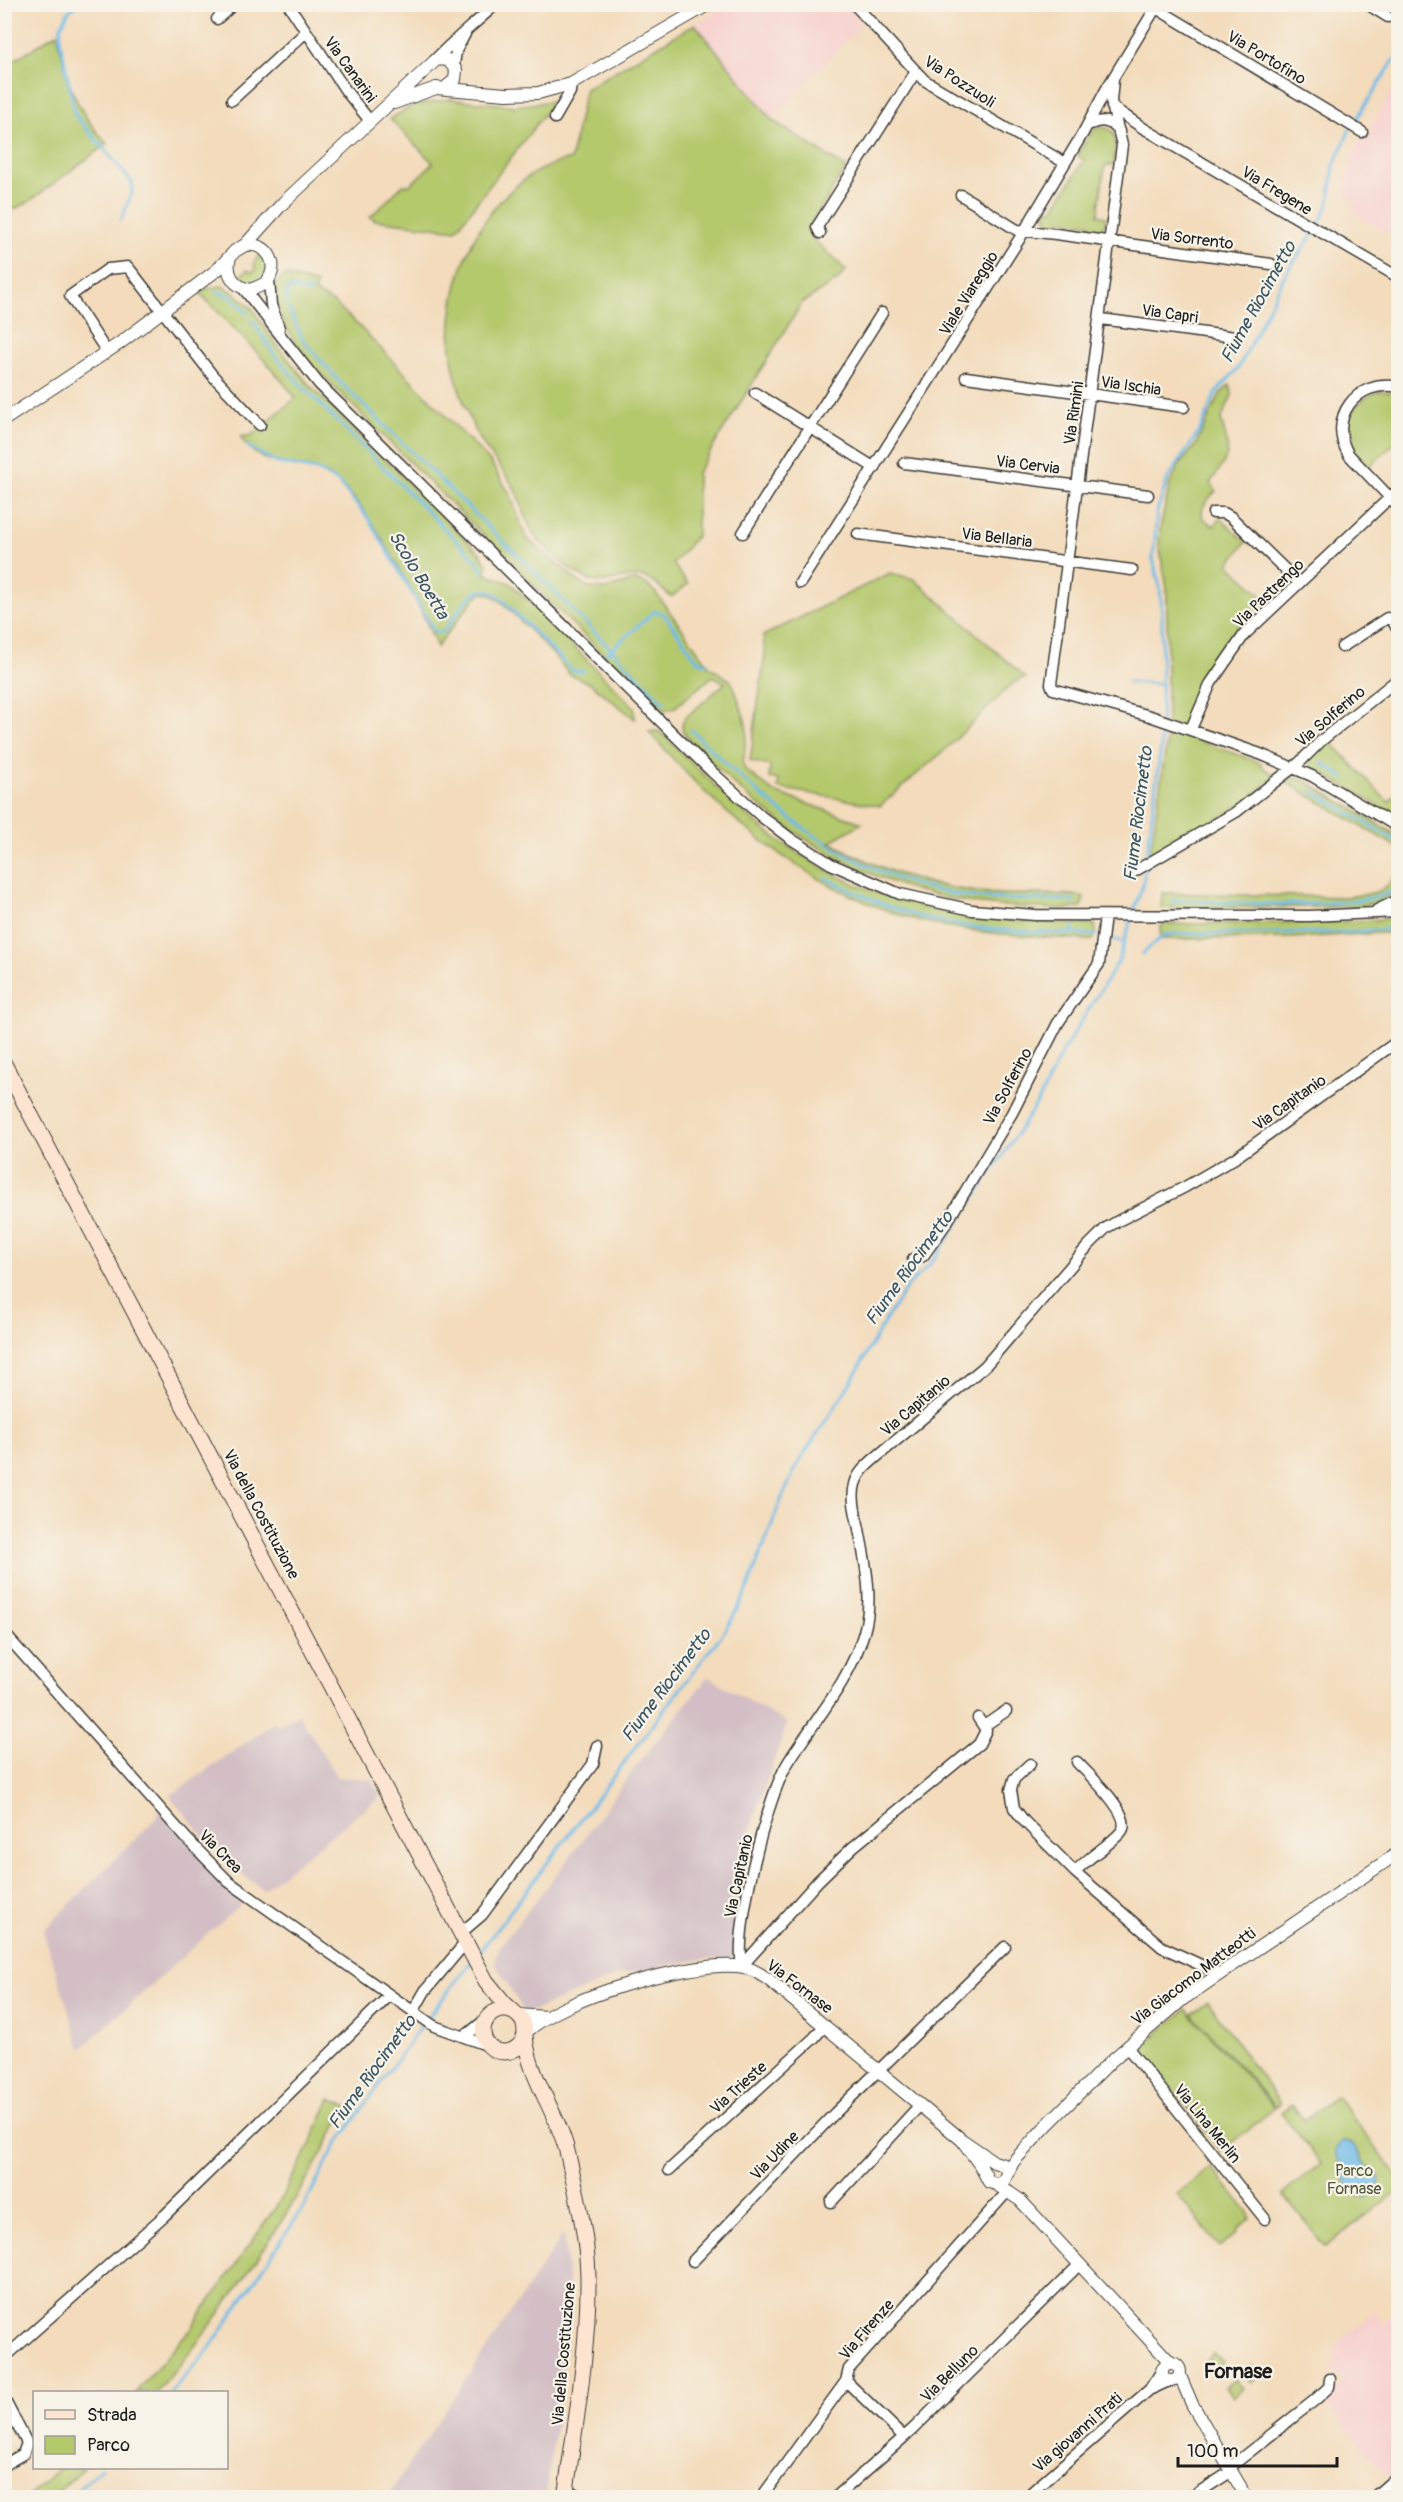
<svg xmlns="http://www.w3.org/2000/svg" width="1403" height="2502" font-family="Pangolin,sans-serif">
	<rect width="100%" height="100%" fill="#f7f3e8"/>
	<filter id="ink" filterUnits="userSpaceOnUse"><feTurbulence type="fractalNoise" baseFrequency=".0167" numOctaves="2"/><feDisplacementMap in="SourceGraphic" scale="12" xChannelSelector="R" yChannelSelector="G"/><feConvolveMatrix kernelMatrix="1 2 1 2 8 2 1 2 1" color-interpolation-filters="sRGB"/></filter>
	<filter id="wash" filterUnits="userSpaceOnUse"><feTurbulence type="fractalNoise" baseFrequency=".008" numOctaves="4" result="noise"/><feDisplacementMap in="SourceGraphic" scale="24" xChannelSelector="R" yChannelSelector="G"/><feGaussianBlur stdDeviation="1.35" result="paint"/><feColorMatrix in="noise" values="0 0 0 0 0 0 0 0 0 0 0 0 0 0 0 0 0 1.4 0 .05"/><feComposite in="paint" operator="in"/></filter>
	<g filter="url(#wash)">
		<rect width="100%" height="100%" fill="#f3dbbb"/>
		<path fill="#f7d0ce" d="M845,4L862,25L772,120L695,24L728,5Z
			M1398,79V239L1354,214L1352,198L1346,195V190L1353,154L1363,137L1365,138Z
			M1397,2310L1398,2467L1387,2477L1322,2399L1344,2382L1330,2365L1337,2359L1332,2354L1335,2345L1375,2312L1384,2322Z"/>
		<path fill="#d2bec4" d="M708,1677L787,1723L737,1868L735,1879L741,1905L735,1955L727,1960L703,1959L618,1975L533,2011L523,2010L495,1963L498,1949L573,1853L634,1769Z
			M299,1714L337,1777L372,1779L381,1796L263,1890L241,1874L202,1835L170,1796L275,1722L278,1726Z
			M161,1809L250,1898L232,1912L81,2049L43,1931L155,1819Z
			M564,2233L569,2292L566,2346L546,2497H387Z"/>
		<path fill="#b4c86c" stroke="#687244" stroke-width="1.5" d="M695,24L772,120L846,168L810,225L811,237L846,270L839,279L802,303L697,473V535L673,564L688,584L671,597C664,591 657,584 650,580C630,569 613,586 593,581C575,576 558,559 545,547C527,531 525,509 514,488C506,473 495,461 485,447C474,430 464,405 458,385C431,301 479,178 571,159L585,89Z
			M57,33C68,83 72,105 107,144L27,203L5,213V66Z
			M450,99L514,106L554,101L456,230L375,220L370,217L403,185H410L433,163L390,119L412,106Z
			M1099,127C1122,127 1115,149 1113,165H1105L1098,215L1106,217L1105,224L1097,231L1089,232L1090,224L1060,220L1059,227L1052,225L1046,218V207L1053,210L1084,160L1077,155L1091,133Z
			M260,254L267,266L264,276L256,282H246L238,277L247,270L252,272L255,270L254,262Z
			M285,275L317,284L314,292L334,303L357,324L478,449L491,463L510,494L526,538L578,581L590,588L605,589L635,580L646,584L655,592L710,667L730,680L734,687L745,719L747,732L743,764L745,770L774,792L862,823L830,842C882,872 940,891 1000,894C1027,895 1055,893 1082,896L1084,899L1081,907C1067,912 1034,907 1018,907C882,902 771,832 683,732L682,725L684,719L725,683L713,676L674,708L663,710L655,706L308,361C293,339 272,311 275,284Z
			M222,286L235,293L252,308L275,343L311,387L481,554L487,565L486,574L510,583L634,707L635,719L591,684L569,674L552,653L503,603L490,594L481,593L474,599L437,647C419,602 371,506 333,478C303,457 261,474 240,436H250L296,398L266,362L197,290Z
			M1230,385L1232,395L1221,420C1231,454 1231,454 1210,483L1216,491C1208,500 1199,506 1203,519L1214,526L1220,518L1246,542L1229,564L1266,600L1235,630L1208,670L1180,734L1261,763L1264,769L1276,775L1245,803L1187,837L1150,855L1167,740V588L1159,545L1160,529L1170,483L1180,464L1195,446L1220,394Z
			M1380,391L1398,393V440L1370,466C1363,459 1352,451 1348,441C1340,418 1360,397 1380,391Z
			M890,573L914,579L1026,678H1021L1010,686L946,749L880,806L778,788L779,780L769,778L770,766L750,761L765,653L763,636Z
			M655,731L660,732C694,764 725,798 760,826C865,909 965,923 1095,924L1096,932L1093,940C1043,937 993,935 944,926C854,909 773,857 708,795C687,775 668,753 649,732Z
			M1328,739L1388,802L1398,793V817L1311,767L1309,759Z
			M1289,776L1307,782L1398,836V848L1281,779Z
			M1398,871V893L1375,903L1353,907L1161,908L1162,893L1346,897C1373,893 1384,896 1398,871Z
			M1398,918V932L1291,938L1160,939L1161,926L1165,924L1341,922Z
			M1208,2002L1279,2102V2106L1276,2107L1192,2014Z
			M1186,2009L1275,2108L1221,2151L1145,2055L1144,2045Z
			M1336,2096L1398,2177V2191L1325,2247L1283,2194L1321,2163L1281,2113L1292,2105L1305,2120Z
			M330,2099L349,2107C333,2130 322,2154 308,2178C263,2253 214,2327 157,2392H136L193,2326L276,2207L310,2145Z
			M1211,2167L1249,2213L1250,2218L1237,2230L1238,2232L1220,2247L1177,2194Z
			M1214,2353L1223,2363L1213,2371L1205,2361Z
			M1252,2365L1260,2375L1251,2383L1242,2373Z
			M1235,2379L1243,2388L1234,2397L1225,2387Z
			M59,2468H84L52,2497H28Z"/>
		<path fill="#6ebbe8" stroke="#456c82" stroke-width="1.5" d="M1341,2142C1361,2142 1355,2153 1365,2164C1370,2169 1376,2172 1380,2178L1378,2188L1367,2197C1342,2194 1350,2185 1342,2167C1339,2159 1336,2158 1335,2149Z"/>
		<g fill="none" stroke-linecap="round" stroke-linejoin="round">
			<path stroke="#6ebbe8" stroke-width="3" d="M78,4L69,11L61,26L60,39L75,115L132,182V193L121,220
				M1354,123L1398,54
				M1318,226L1329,203L1334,166L1350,129
				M217,292L230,296L248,313
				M287,301V290L291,288L311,292
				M288,307L303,340L337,379L550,587L664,703
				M252,320L275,356L301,385L478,562L483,572
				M248,446L277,463L317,470L338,482L368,518L435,632H443C459,614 472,577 499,596L573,671H584
				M607,653L655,611L664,614L698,661L707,663
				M1129,682L1162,684
				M691,730C768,806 844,873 954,894C993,901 1033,899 1073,900V904
				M1321,762L1344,778
				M1312,791L1398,842
				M1146,861L1161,746L1162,615L1160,587L1153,559L1157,512L1168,478L1199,432L1216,393L1239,367L1286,273L1314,232
				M826,878C855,893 884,906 915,915C973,932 1037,932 1097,935
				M1173,903V900C1212,902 1375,913 1398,887
				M1133,913L1143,885L1145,867
				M1073,934V927
				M1113,939L1124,942
				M1142,954L1163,936L1170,934L1350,932L1398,928
				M477,1955L726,1629L746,1593L781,1500L798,1463L851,1382L886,1319L908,1286L932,1262L1039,1100L1060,1056L1118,962L1131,919
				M171,2392L210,2348L303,2208L335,2147L416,2033L471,1962
				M69,2498L101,2468"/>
		</g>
	</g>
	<g filter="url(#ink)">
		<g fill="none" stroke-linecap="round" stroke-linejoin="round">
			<g stroke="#3c3934" stroke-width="13">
				<path id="minor" d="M288,4L346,91L370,121
					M854,4L924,80L1065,163
					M1367,4L1388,17
					M1156,8L1362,132
					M217,19L234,4
					M434,61C453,40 475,24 496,4
					M454,65L456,51L465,34
					M1113,80L1111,101L1122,145L1051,684L1053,689L1150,716L1260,754L1312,776L1398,827
					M232,100L306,32
					M1112,107L1143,128L1398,277
					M555,118L570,92L571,84
					M1091,124C1102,119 1111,121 1119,131
					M961,195L1017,230L1056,234L1271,264
					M820,233L817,227L913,76L917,74
					M269,280L271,305L279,328
					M243,288L319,384L712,772L762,817L791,839L831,864L900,894L972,910L1035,915L1309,916L1398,912
					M1101,319L1235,337
					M107,352L70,296L108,269L128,267L213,376L260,425
					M966,377L1184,407
					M1398,387C1357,378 1326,419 1349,455L1398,506
					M755,393L875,468
					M904,463L1148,495
					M1213,513H1224L1231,517L1299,583
					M743,533L882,313
					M858,534L1132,570
					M800,583L1020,238L1083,133L1107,88L1158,4
					M1342,647L1387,618L1392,620L1398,630
					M1191,729L1211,683L1244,635L1398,490
					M1130,874L1236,812L1299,763L1322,740L1398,679
					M1377,910L1398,900
					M913,1259L923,1256L947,1222L1012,1113L1058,1023L1099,964L1105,916
					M4,1633L187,1839L229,1882L434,2026L489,2046
					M984,1726L1006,1711
					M1030,1764L1014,1779L1011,1790L1014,1808L1024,1821L1075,1872L1162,1947L1220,1974
					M1075,1872C1089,1856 1109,1846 1121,1832C1135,1816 1089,1775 1077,1762
					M462,1932L482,1915L593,1764L597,1746
					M742,1966C734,1928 767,1795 789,1761C816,1718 850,1681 864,1632C874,1598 865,1562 859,1529C856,1514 851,1498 855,1484C858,1473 866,1466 874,1459L985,1366L1088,1246L1106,1228L1118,1221L1185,1187L1235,1158L1398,1041
					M742,1966L818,1881L853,1847L979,1744L986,1730L978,1718
					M413,2012L425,1991L466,1942
					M462,2036L469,2033L486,2019
					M1127,2047L1265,2219
					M669,2170L814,2038L825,2025
					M831,2202L920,2105
					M693,2261L835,2113L1005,1947
					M4,2358L165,2215L389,1996
					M846,2381L903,2436
					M1151,2387L1161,2372
					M4,2399L27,2443L23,2454L4,2465
					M1229,2468L1315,2400L1329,2387L1330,2379
					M836,2497L912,2430L1079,2265
					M574,2498V2493
					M761,2498L846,2381L849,2369L1008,2191
					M1025,2498L1149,2390L1169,2381
					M1190,2498L1232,2471
					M1373,2498L1398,2476"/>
			</g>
			<g stroke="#3c3934" stroke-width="14">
				<path id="tertiary" d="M394,103L436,88L506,94L538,93L571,84L709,4
					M230,257C225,274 234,287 251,290L266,283C281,265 268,242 245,245
					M4,420L120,343L217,270L235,251L245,245L283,203L437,59L448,60L456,70L455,80L445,88
					M518,2015L546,2017
					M526,2032C564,1997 684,1963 735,1966C748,1966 759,1973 769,1980L962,2140L994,2162L1004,2165L1007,2171
					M962,2140L980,2165L989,2182L996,2184L1003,2182L1013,2162L1047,2125L1111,2061L1183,1999L1398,1853
					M996,2184L1020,2200L1170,2362
					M1162 2372a9 9 0 1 1 18 0a9 9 0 1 1-18 0Z
					M1180,2376L1192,2404L1247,2498"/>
			</g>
			<g stroke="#3c3934" stroke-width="17">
				<path id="secondary" d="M4,1064L486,1981L504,2003L514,2012
					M483 2031a21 21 0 1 1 42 0a21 21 0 1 1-42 0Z
					M525,2036C529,2079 559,2114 568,2155C577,2195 587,2235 588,2276C589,2350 575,2424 565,2498"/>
			</g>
			<use href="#minor" stroke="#fff" stroke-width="10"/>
			<use href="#tertiary" stroke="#fff" stroke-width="12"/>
			<use href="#secondary" stroke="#fde4d1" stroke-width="15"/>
		</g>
	</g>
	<g text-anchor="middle" stroke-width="4.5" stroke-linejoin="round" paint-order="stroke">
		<g font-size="16" fill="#1c1c1c" stroke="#f7f3e8">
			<text transform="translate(1267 57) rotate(31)" y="6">Via Portofino</text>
			<text transform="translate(351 69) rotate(54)" y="6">Via Canarini</text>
			<text transform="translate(960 81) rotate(33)" y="6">Via Pozzuoli</text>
			<text transform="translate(1277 190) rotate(31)" y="6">Via Fregene</text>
			<text transform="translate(1192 238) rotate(7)" y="6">Via Sorrento</text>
			<text transform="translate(968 293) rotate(-58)" y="6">Viale Viareggio</text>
			<text transform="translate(1170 313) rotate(8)" y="6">Via Capri</text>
			<text transform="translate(1131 385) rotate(8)" y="6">Via Ischia</text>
			<text transform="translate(1073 413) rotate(-82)" y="6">Via Rimini</text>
			<text transform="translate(1028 464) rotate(7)" y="6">Via Cervia</text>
			<text transform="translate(997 537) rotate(7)" y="6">Via Bellaria</text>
			<text transform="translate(1268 593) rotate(-44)" y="6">Via Pastrengo</text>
			<text transform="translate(1330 716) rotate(-40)" y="6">Via Solferino</text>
			<text transform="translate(1007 1086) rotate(-62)" y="6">Via Solferino</text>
			<text transform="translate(1289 1102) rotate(-35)" y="6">Via Capitanio</text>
			<text transform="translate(915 1405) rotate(-40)" y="6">Via Capitanio</text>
			<text transform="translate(262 1514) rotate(62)" y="6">Via della Costituzione</text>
			<text transform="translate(221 1851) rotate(45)" y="6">Via Crea</text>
			<text transform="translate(738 1876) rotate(-78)" y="6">Via Capitanio</text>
			<text transform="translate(1193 1976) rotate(-37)" y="6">Via Giacomo Matteotti</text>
			<text transform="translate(800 1986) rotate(37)" y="6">Via Fornase</text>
			<text transform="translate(738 2087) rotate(-42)" y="6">Via Trieste</text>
			<text transform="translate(1208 2123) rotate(51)" y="6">Via Lina Merlin</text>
			<text transform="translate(774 2155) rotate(-46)" y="6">Via Udine</text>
			<text transform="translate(866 2329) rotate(-49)" y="6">Via Firenze</text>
			<text transform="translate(563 2354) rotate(-85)" y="6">Via della Costituzione</text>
			<text transform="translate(949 2373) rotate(-45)" y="6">Via Belluno</text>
			<text transform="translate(1077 2432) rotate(-41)" y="6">Via giovanni Prati</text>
		</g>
		<g font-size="16" fill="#515838" stroke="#f7f3e8">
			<text x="1354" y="2176">Parco<tspan x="1354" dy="18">Fornase</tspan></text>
		</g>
		<g font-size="18" font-style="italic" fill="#395463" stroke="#f7f3e8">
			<text transform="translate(1258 302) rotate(-61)" y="6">Fiume Riocimetto</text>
			<text transform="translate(419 575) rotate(59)" y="6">Scolo Boetta</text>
			<text transform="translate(1138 814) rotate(-83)" y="6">Fiume Riocimetto</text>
			<text transform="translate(909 1268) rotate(-54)" y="6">Fiume Riocimetto</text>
			<text transform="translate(666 1685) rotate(-53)" y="6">Fiume Riocimetto</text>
			<text transform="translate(372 2072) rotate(-54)" y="6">Fiume Riocimetto</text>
		</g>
		<g font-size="20" font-weight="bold" fill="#1c1c1c" stroke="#f7f3e8">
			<text x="1238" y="2378">Fornase</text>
		</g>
	</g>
	<rect width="1403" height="2502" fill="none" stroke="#f7f3e8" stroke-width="24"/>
	<rect x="33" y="2391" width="195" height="78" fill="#f7f3e8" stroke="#9f9d96" stroke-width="1.5"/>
	<rect x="45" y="2410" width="30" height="9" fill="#fde4d1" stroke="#9f9d96" stroke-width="1.5"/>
	<text x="87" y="2421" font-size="18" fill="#1c1c1c">Strada</text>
	<rect x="45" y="2436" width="30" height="18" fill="#b4c86c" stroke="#9f9d96" stroke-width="1.5"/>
	<text x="87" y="2451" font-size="18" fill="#1c1c1c">Parco</text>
	<path d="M1178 2457v9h159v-9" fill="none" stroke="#1c1c1c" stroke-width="3"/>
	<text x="1187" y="2457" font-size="18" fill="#1c1c1c" stroke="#f7f3e8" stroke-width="4.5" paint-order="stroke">100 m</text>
</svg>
